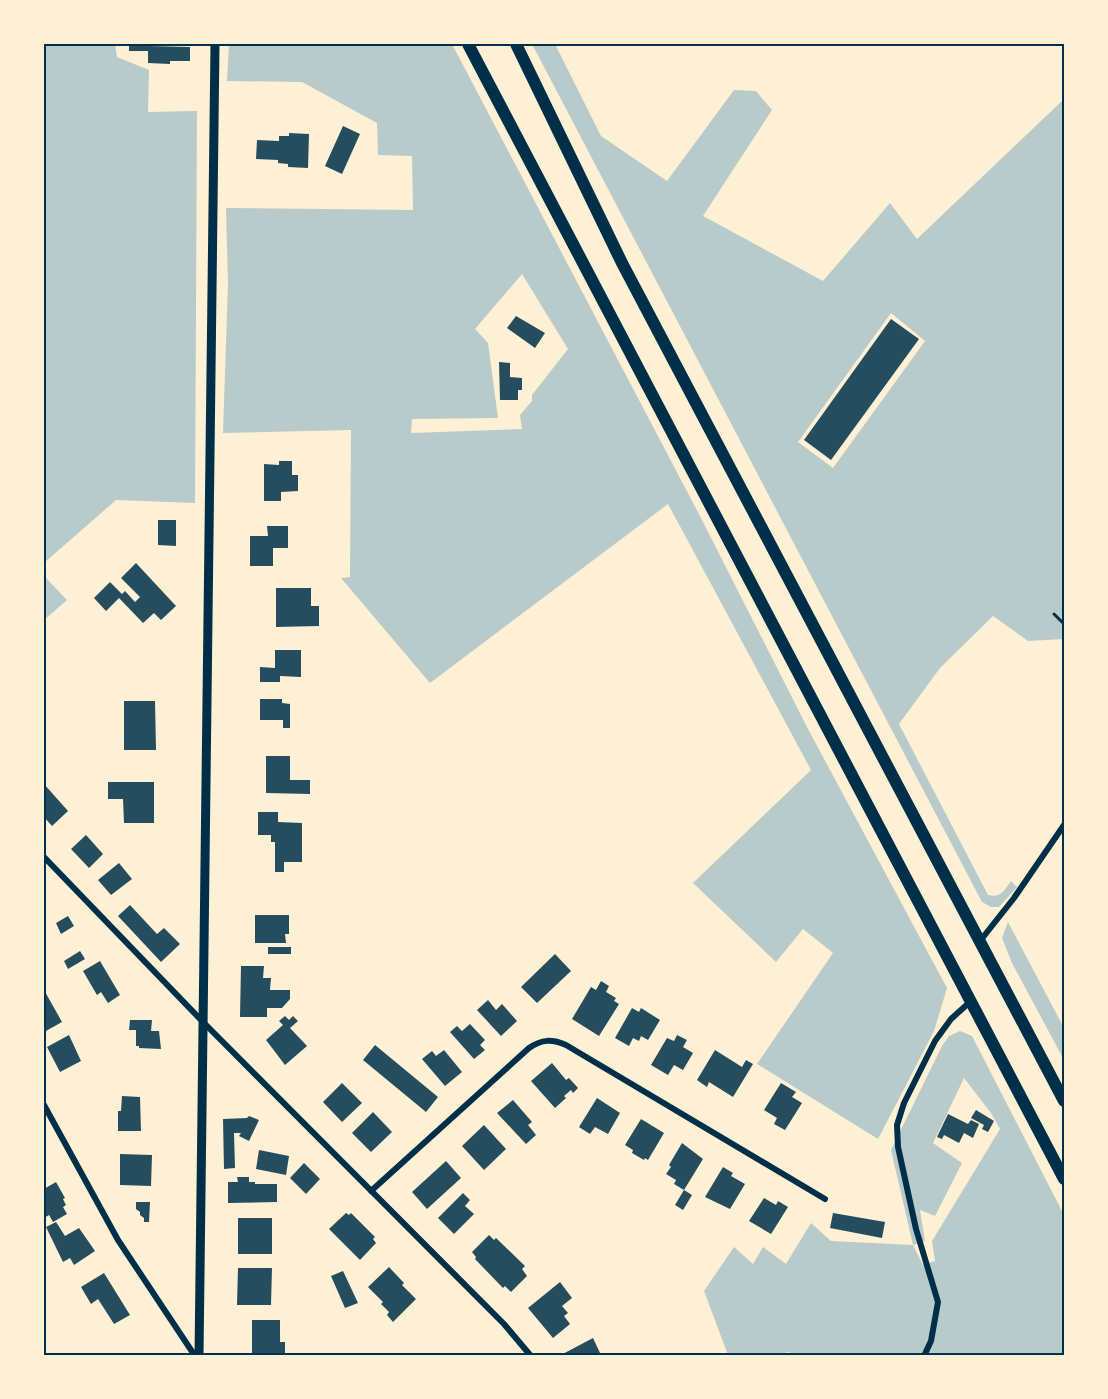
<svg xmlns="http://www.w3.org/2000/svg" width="1108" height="1399" font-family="'IBM Plex Serif',serif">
	<rect width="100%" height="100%" fill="#fdf0d5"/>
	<path fill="#b9caca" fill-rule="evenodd" d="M44,44H115L117,57L149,70L148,112L197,111L195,503L116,500L44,563Z
		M229,44H452L701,518L808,729L947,988L934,1031L878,1139L757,1064L833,953L803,929L776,962L693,883L811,770L668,504L430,683L341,578L350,577L351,430L223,433L228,283L226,208L413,210L412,156L378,155L377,123L302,82L227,81ZM522,274L568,349L532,395V401L520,415L522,429L411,433L412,419L498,418L488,343L475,329Z
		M532,44H555L601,136L667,181L734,90L756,91L772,110L703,216L823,281L890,203L917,239L1064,99V639L1028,641L993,616L940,668L899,724L988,895C1001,898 1004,891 1011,881L1017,887L999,907H991L982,902ZM891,313L925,341L833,468L798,442Z
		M44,576L67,600L44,620Z
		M1008,922L1064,1028V1060L1012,963L1002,938Z
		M960,1031L972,1036L1064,1215V1355L791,1356L790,1352L773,1355H728L704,1291L734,1247L753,1264L763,1247L786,1264L811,1223L831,1241L913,1245L891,1150L942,1046L949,1036ZM964,1078L991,1113L1000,1129L932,1241L935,1261L923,1265L913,1245L925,1241L920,1210L935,1216L962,1163L933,1143Z"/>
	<path fill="#264d5e" d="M129,44H149V46L190,47V61H170V64L148,63V51H129Z
		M343,126L360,134L342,174L325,166Z
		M289,133L309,134L308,168L288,167V164L278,163V160L256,159L257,140L279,141V136H289Z
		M516,316L545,333L535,348L507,328Z
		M891,319L919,339L831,460L804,440Z
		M499,362L510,363V377L522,378V390H518V400H500Z
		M279,461H292V475H298V491L281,492V501H264V464L279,465Z
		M158,520H176V546L158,545Z
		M267,526H288V548H273V566H250V536H268Z
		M136,563L176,606L161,620L154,613L143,623L119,598L106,611L94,598L110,582L122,594L125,591L135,602L140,597L121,578Z
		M276,588H311V606H319V626L276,627Z
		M275,650H301V677L280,676V682H260V667L275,668Z
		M260,699H282V703L290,704V728H283V720H260Z
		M124,701H155L156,750H124Z
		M266,756H290V780H310V794L266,793Z
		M108,782H154V823H124L123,799H108Z
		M44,784L68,811L52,826L44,817Z
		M258,812H278V822L302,823V862H284V872H275V842H271V835H258Z
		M86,835L103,854L89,868L71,849Z
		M119,863L132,879L111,895L98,880Z
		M130,905L157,934L164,928L180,944L161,962L118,916Z
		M255,915H289V934H285L286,943H255Z
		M68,916L74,926L61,934L56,923Z
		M268,947H291V954H268Z
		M80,951L85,959L68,969L64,961Z
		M555,954L571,971L537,1003L521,987Z
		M100,961L120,995L108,1003L101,992L97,995L83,971Z
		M241,966H264L263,978H271L270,990H290V999L282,1008H267V1017H240Z
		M601,981L609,986L606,992L616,998L614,1001L619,1004L599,1036L572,1019L591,987L596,990Z
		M44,990L62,1022L44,1032Z
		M488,1000L496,1010L502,1004L517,1021L501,1036L477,1010Z
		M632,1008L639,1012L641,1008L660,1020L648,1040L641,1036L639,1041L633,1038L629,1046L615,1038Z
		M285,1016L289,1020L293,1016L298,1021L290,1028L307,1046L285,1065L266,1040L283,1025L279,1021Z
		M130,1020H152L151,1031H159L161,1049L139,1048V1046H136V1030H129Z
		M470,1024L485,1040L480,1045L485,1050L474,1059L450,1032L457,1026L462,1031Z
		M69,1035L81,1061L60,1072L47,1047Z
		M677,1035L687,1040L683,1047L693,1053L683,1070L674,1065L668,1075L651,1065L667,1038L674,1041Z
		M375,1045L438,1097L426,1112L363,1060Z
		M444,1050L462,1072L445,1086L422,1059L432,1051L436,1056Z
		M715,1050L742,1067L746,1060L753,1064L733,1097L709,1082L707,1087L697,1080Z
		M552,1063L566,1080L569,1078L578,1088L573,1093L571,1090L564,1096L566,1098L555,1108L531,1081Z
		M342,1083L362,1103L342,1122L323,1102Z
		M781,1083L796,1092L792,1097L802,1103L785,1130L774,1124L777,1118L764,1110Z
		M122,1096L140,1097L141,1131H118V1111H121Z
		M597,1098L620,1113L608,1134L595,1127L590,1134L579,1127Z
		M513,1100L532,1122L528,1125L536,1135L526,1144L497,1113Z
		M976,1110L994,1121L988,1132L982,1129L984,1125L971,1118Z
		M373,1112L392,1132L371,1152L352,1133Z
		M948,1114L968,1124L971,1120L979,1124L973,1138L964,1133L959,1143L944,1135L942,1139L937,1137Z
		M249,1116L259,1120L249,1141L239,1136L241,1133H234L235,1168L224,1169L223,1119L247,1118Z
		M641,1119L664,1133L648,1160L645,1158L644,1160L632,1153L633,1150L625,1145Z
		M484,1125L506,1149L484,1170L462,1146Z
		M682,1143L703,1159L684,1190L692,1195L683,1210L675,1205L684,1190L674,1184L676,1180L666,1174L671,1167L669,1165Z
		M259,1150L289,1156L286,1175L256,1169Z
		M120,1154L152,1155L151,1186L120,1185Z
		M446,1161L461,1178L427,1209L412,1192Z
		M304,1163L320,1179L306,1194L290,1178Z
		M723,1167L733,1173L731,1176L745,1184L730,1209L705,1197Z
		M237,1177H249V1182H255V1184H277V1202L228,1203V1182H238Z
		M56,1182L65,1198L63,1199L66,1205L63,1207L67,1214L53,1222L49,1215L44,1218V1189Z
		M463,1193L470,1200L465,1206L474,1214L454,1234L438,1218Z
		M764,1198L776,1205L778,1201L788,1207L771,1234L749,1221Z
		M136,1202H150L149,1222H144V1218L140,1215V1212L136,1209Z
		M346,1213L349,1215L351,1213L375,1237L373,1239L376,1243L360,1260L329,1229Z
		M833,1213L885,1222L882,1238L830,1228Z
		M238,1218H272V1254H238Z
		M56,1222L65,1236L79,1228L95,1251L74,1265L70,1258L63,1262L46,1227Z
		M489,1235L494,1240L496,1238L525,1266L522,1269L527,1276L511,1292L505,1286L503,1288L475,1259L476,1257L472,1252Z
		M389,1267L404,1283L402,1285L416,1299L393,1322L387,1315L389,1312L381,1304L383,1302L368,1287Z
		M238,1268H272L271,1305H237Z
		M343,1271L358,1303L345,1308L331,1276Z
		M104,1273L130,1315L114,1324L98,1299L91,1304L81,1287Z
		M560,1282L572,1298L562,1306L568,1313L564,1316L570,1324L553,1338L528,1308Z
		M252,1320H280V1342H285V1354L252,1353Z
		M593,1338L601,1355L600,1356H559Z"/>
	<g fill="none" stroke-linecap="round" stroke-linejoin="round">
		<path stroke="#003049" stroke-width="3" d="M1054,614L1064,624"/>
		<path stroke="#003049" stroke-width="6" d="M44,857L203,1022L504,1324L531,1356
			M980,941L1014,898L1064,825
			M44,1105L118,1240L195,1356
			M371,1191L529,1048C542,1039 552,1039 566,1045L825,1199
			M924,1356L931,1341L938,1302L916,1229L898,1147L897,1125L904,1103L935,1041L951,1019L971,1001"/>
		<path stroke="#003049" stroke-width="9" d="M199,1356L215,44"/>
		<path stroke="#003049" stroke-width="12" d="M468,44L1064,1179
			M516,44L622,263L1064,1101"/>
	</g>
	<rect width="1108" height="1399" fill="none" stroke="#fdf0d5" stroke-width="90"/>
	<rect x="45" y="45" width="1018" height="1309" fill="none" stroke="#003049" stroke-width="2"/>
</svg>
